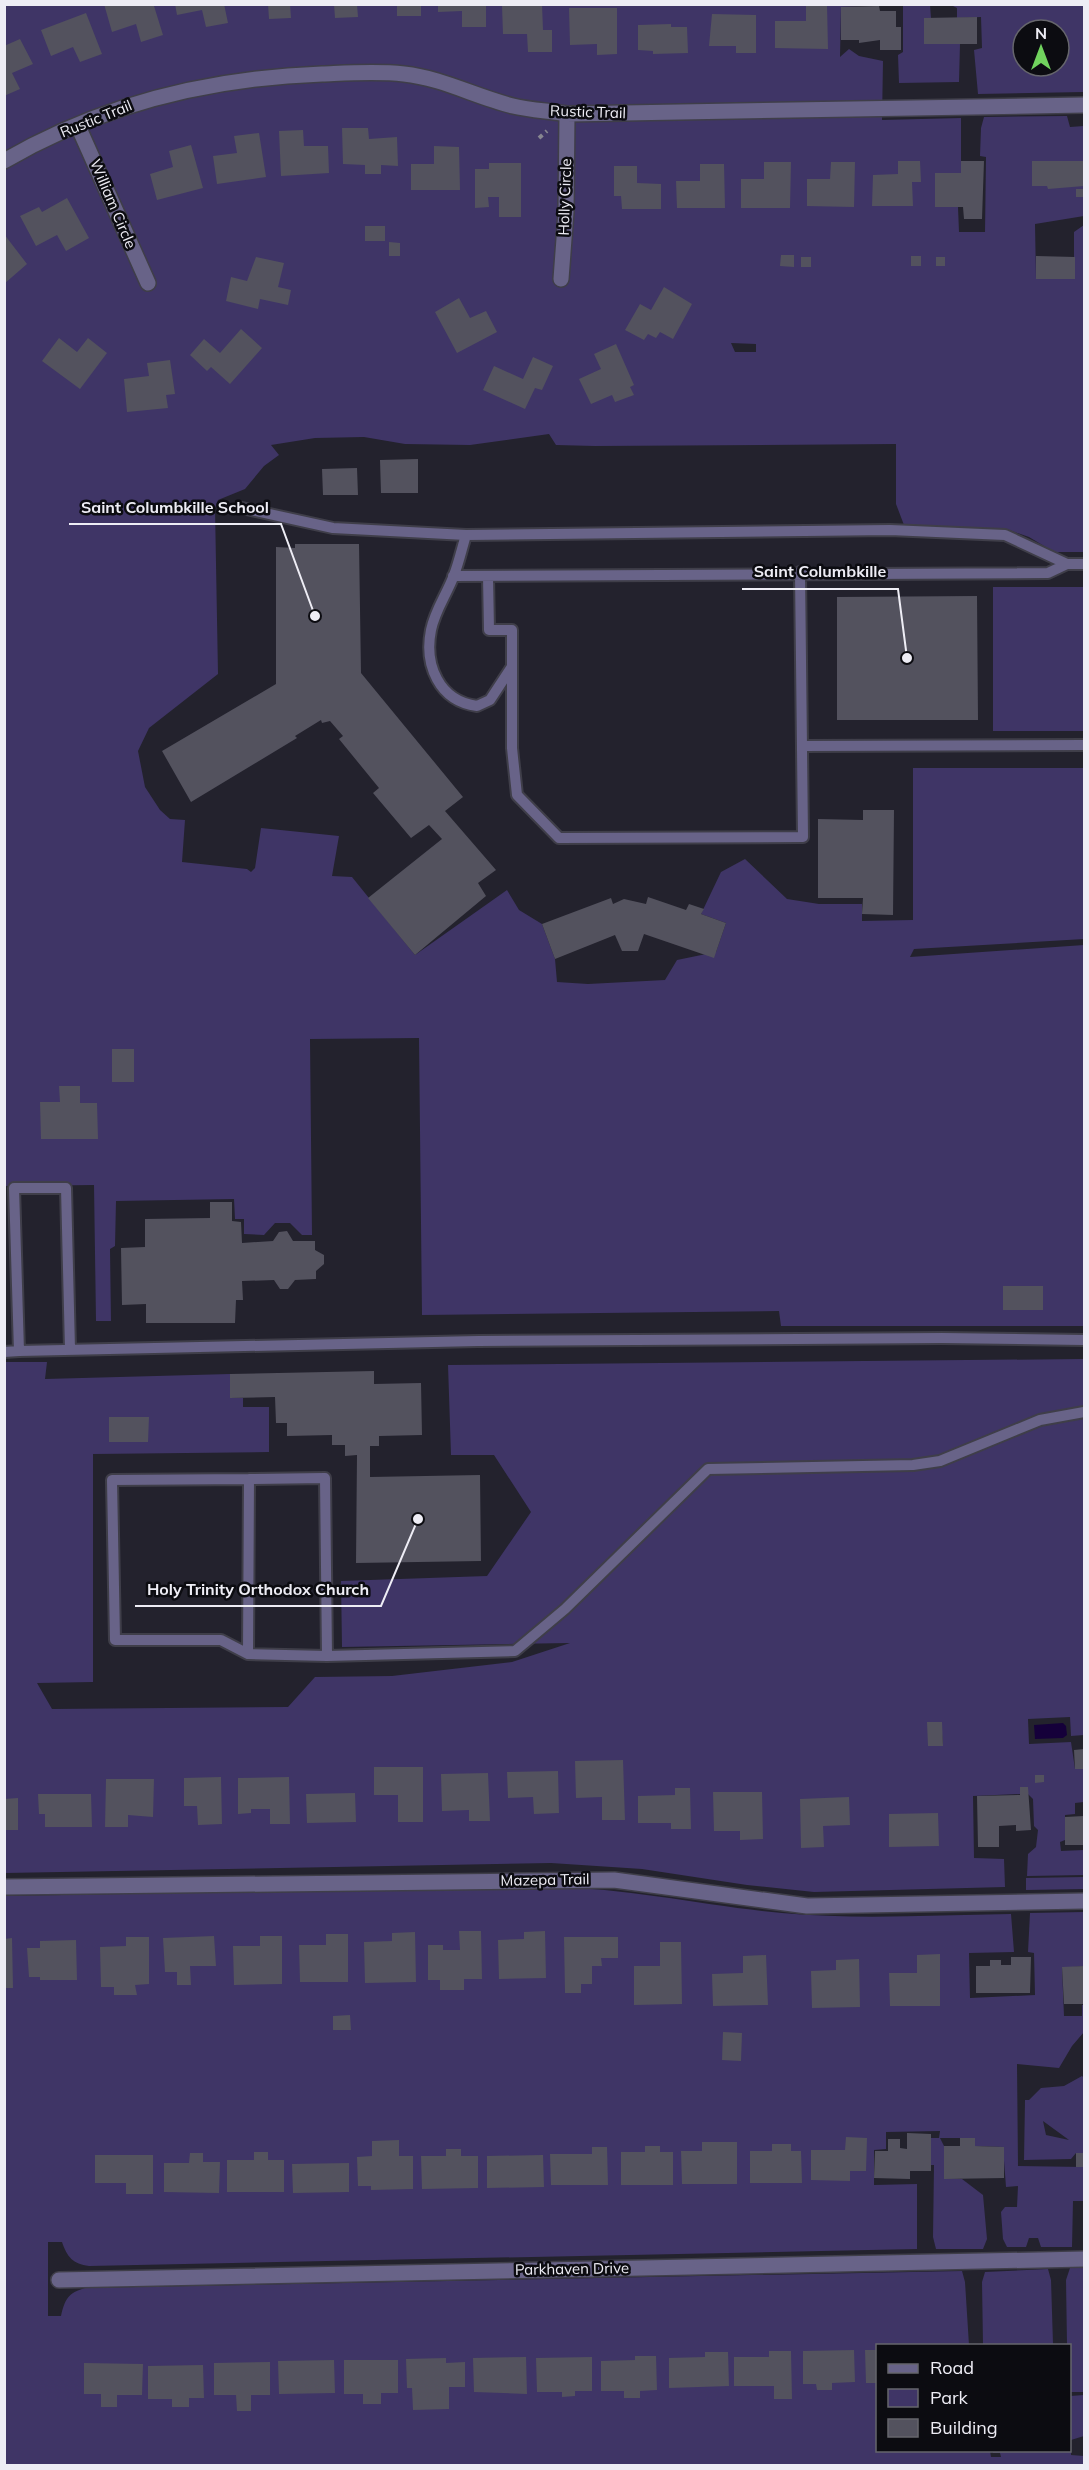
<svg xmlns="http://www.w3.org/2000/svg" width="1089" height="2470" font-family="Mulish,sans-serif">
	<rect width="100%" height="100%" fill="#23222d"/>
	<path fill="#3f3566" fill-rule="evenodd" d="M4,5H879L841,7L840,57L849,49L859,56L883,61L882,120L961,118V173H935V207H958L959,232H985L986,157L980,156L981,128L984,117L1067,116L1070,127L1084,126V216L1035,224L1036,278L1074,279V232L1084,225V552H1054L1029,537L1009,530L904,525L896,504V444L595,446L556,445L549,434L470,445L405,444L364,437L315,438L271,445L279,455L264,466L245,489L218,500L215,508L218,674L149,728L138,751L145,787L160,810L170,819L185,820L182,862L247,869L251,872L255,868L261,828L339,836L332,876L352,877L415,955L507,890L519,910L542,924L555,959L557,982L588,984L665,980L677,960L716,952L726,923L701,914L721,872L745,859L787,899L819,904H862V921L913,920V768H1084V939L914,949L910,957L1084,945V1326H781L779,1311L422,1315L419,1038L310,1039L312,1235H302L290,1223H275L264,1235L244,1234V1219H235L234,1199L116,1201L115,1246L110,1249L111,1321H96L94,1185L5,1186ZM731,343L756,344V352H735Z
		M903,5H930L931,18H924V44H960L959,82L899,83L898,55L903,52Z
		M951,5H1084V92L978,94L974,50L982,48L981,17L957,18V8ZM1023,30H1059V66H1023Z
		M993,587H1084V731H993Z
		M1084,1359V1735L1071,1736L1070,1717L1028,1719L1029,1744L1071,1742L1075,1769H1084V1802L1075,1803V1814L1065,1815V1840L1060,1842L1061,1851L1084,1850V1875L1027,1876L1028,1854L1036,1847L1038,1830L1034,1826L1033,1799L1028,1794V1787H1020V1794L973,1796L974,1858L1004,1859L1005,1887L814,1892L747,1885L642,1869L551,1863L5,1873L4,1362H47L45,1379L230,1374L231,1398H243V1407H269V1452L93,1454V1682L37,1683L52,1709L288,1707L315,1677L392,1676L512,1662L570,1643L342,1647L341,1581L487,1576L531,1512L494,1455H451L448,1365ZM928,1722H941L943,1745Z
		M1084,1877V1889L1026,1890V1878Z
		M551,1887C629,1888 705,1906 782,1913C858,1920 935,1915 1011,1914L1014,1952L969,1953L970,1998L1035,1995L1034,1953L1028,1952L1030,1913L1084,1912V1966L1062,1968L1064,2016H1082V2005H1084V2032L1072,2046L1059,2068L1017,2064L1018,2166L1084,2167V2201H1073L1072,2247H1041L1038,2238H1029L1026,2247H1007L1003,2239L1001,2212L1005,2207H1017L1018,2186L1006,2187L1003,2147L975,2146L974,2138H940L944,2146V2178L962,2179L983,2195L987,2239L983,2249H936L933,2237L934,2165H931V2138H939L940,2131L886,2132V2149L874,2150V2185L917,2184V2249L89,2266C73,2264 67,2257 62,2242H48V2316H61C65,2299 68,2293 85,2288L962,2271L965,2282L969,2345L878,2346V2450L990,2451L991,2457H1001L1000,2453H993V2451L1070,2450V2396L1084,2395V2436L1071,2440V2455L1084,2456V2465H5L4,1896Z
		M1082,2076L1084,2078V2153H1076L1071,2159L1024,2160L1025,2100H1029L1041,2088L1064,2086ZM1043,2121L1069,2140L1046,2135Z
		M1070,2268H1084V2392H1070V2344H1067L1066,2280Z
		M1048,2269L1051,2280L1053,2344L983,2345L982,2282L985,2272Z"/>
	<path fill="#15003a" d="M1063,1723L1066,1726L1067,1735L1063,1738L1035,1739L1034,1725Z"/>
	<path fill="#53525e" d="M104,4L154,6L163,35L141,42L136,24L112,32Z
		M175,4H224L228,23L206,27L202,10L177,15Z
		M268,4H290L291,18L269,19Z
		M334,4H357L358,17L335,18Z
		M397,4H421V16H397Z
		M438,4H486V27H462V11L438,12Z
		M542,4L543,30H552V52H528L527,34H503L502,6Z
		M806,4H827L828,49L775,48V21H806Z
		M879,6L880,11H896V27H901V50H880V40L859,43V40H841V7Z
		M569,8H617V54L597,55V44L570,45Z
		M86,13L102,54L80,62L73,47L51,56L41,30Z
		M712,14L756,15V53H736V46H709Z
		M977,17V44H924V18Z
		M671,24V27H687L688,53L653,54V51L638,50V25Z
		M20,39L33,64L12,73L20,89L4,96V46Z
		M342,128H368L369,139L397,137L398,166L381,165V174H365V165L343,164Z
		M303,130L304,146H328L329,173L281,176L279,131Z
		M259,133L266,177L217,184L213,156L237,153L234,136Z
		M191,145L203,188L157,200L150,174L173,167L169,151Z
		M434,146L459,147L460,190H411V164H434Z
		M898,161H920L921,182H912L913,206H872L873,175L898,174Z
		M961,161H984L982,219H964L963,207H935V173H961Z
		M1032,161H1084V186L1048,189L1047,186H1032Z
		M764,162H791L790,208H741V179H764Z
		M831,162H855L854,207L807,206V179H830Z
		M489,163H521V217H499V197H488L489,207L475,208V169H489Z
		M700,164H724L725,208H677L676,181H700Z
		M614,166H637V183L661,184V209H622L621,196H614Z
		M1076,189H1084V197H1076Z
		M67,198L89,238L66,251L57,235L36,246L20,216L39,207L42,212Z
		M365,226H385V241H365Z
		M4,234L27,264L4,284Z
		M389,242L400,243V256H389Z
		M781,255H794V267L780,266Z
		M911,256H921V266H911Z
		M1036,256L1075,257V279H1036Z
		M256,257L284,263L278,287L291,290L288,305L260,299L258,309L226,301L231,277L247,281Z
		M801,257H811V267H801Z
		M936,257H945V266H936Z
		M664,287L692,304L673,339L660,332L656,338L648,334L644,340L625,330L640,304L651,310Z
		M459,298L470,318L486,311L497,332L457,353L435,312Z
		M241,329L262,348L230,384L211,367L207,371L190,355L204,339L220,353Z
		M59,338L77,352L88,338L107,353L80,389L42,361Z
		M616,344L634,385L630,387L634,395L615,402L612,395L591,404L579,379L601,369L594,354Z
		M533,357L553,366L542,390L535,388L525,409L483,390L494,366L523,379Z
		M170,360L175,394L166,395L168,408L127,412L124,379L149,376L147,363Z
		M418,459V493H381L380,460Z
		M357,468L358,495H323L322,469Z
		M295,544H359L361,673L463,797L445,811L496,870L478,883L486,896L415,955L368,898L442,839L429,825L411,838L373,793L379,788L339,739L343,736L330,721L322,723L321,720L295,736L297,738L191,802L162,751L276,684V547L295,548Z
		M977,596L978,720H837V597Z
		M863,810H894L893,915L862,914L863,898H818V819L863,820Z
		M648,897L686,910L689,904L704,909L701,914L726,923L714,958L644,934L638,951H622L615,935L555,959L542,924L611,898L613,904L624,899L646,904Z
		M112,1049H134V1082H112Z
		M59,1086H80V1103H97L98,1139H41L40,1102H60Z
		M210,1202H232V1221L241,1222L242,1243L273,1241L279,1232L287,1231L293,1241H315V1250L324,1255V1264L316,1271V1279L295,1280L288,1289H280L274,1280L242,1281L243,1300H236L235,1323H146V1304L122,1305L121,1248L145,1247V1219L210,1218Z
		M1003,1286H1043V1310H1003Z
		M374,1371V1384L421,1383L422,1435L379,1436V1446H370V1477L480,1475L481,1561L356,1563L357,1455L345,1456V1445H332V1435L287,1436V1423H276L275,1397L230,1398V1374Z
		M109,1417H149L148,1442H109Z
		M927,1722H942L943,1746H928Z
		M1084,1749V1769H1075L1074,1750Z
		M623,1760L625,1820H602V1797L576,1798L575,1761Z
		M374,1767H423V1822H398V1795H374Z
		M558,1771L559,1813L534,1814L533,1797L508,1798L507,1772Z
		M488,1773L490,1821H469V1810L442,1811L441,1774Z
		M1035,1775H1044V1782L1035,1783Z
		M221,1777L222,1824L198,1825L197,1806H184V1778Z
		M289,1777L290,1824H270V1809H251V1813L238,1814V1778Z
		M106,1779H154L153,1817L128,1815V1827H105Z
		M1020,1787H1028L1031,1830L1016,1831V1825L999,1826V1847H978L977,1796L1020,1795Z
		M675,1788H690L691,1829H671V1823H638V1796L675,1795Z
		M713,1792H762L763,1839L740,1840V1831H714Z
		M355,1793L356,1822L307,1823L306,1794Z
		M38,1794H91L92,1827H45V1814H39Z
		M849,1797L850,1825L823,1826L824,1847L801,1848L800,1799Z
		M18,1798V1830H4V1799Z
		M938,1813L939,1846L889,1847V1814Z
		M1084,1816V1845H1065V1817Z
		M459,1931H481L482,1979H464V1990H440V1980H428V1945H443V1950H460Z
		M545,1931L546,1978L499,1979L498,1940L524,1939V1932Z
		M415,1932L416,1982L365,1983L364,1942L392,1941V1933Z
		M326,1934H348V1982H300L299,1945H326Z
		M214,1936L216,1966H190L191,1985H177V1972H165L163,1938Z
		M260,1936H282V1984L234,1985L233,1946H260Z
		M126,1937H149V1984L135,1985L137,1995H114V1987H101L100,1947L126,1946Z
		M564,1937H618V1958H601L602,1966H592V1984H581V1993H565Z
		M12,1938L13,1988H4V1939Z
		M76,1940L77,1980H40V1977H29L27,1948H40V1941Z
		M660,1942H681L682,2004L634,2005V1966H660Z
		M940,1954V2006H890L889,1973H917V1955Z
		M766,1955L768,2005L713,2006L712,1974L743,1973V1956Z
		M1011,1957H1031L1030,1993H976V1966H990V1960H1001V1965H1011Z
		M859,1959L860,2007L812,2008L811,1971L836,1970V1960Z
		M1084,1966V2004H1064L1062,1967Z
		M350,2015L351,2030H333V2016Z
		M723,2032L742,2033L741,2061L722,2060Z
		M907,2133L931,2134V2171H910V2179L874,2178L875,2151H888V2139H900V2148L907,2149Z
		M846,2137L867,2138L866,2171H850V2181L811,2180V2150H845Z
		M960,2138H975V2146L1004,2147V2178L944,2179V2146H960Z
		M399,2140V2156H413V2189L371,2190V2186H358L357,2157L372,2156V2141Z
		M702,2142H737V2184H682L681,2151H702Z
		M772,2144H791V2151H801L802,2183H750V2151H772Z
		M645,2146H660V2152H673V2185H621V2152H645Z
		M592,2147H607L608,2185H551L550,2154H592Z
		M446,2149H461V2156H478V2188L422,2189L421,2156H446Z
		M254,2152H268V2160H284V2192H227V2160H254Z
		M190,2153H203V2162H220L219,2193L164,2192V2163H189Z
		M1076,2153H1084V2167H1076Z
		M95,2155H153V2194H126V2183H95Z
		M543,2155L544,2187L487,2188V2156Z
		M349,2163V2192L293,2193L292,2164Z
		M854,2350L855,2382L832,2383V2390H817L816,2384H803V2351Z
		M865,2350H878V2383H866Z
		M769,2351H791L792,2399H774V2386H734V2357H769Z
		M705,2352H728L729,2386L669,2388V2358L705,2357Z
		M635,2356H656L657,2390L640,2391V2398H624V2391H601V2361L635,2360Z
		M526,2357L527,2394L474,2392L473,2358Z
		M592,2357V2391H575V2396L562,2397V2392H537L536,2358Z
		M446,2358V2363L465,2362V2387H449V2409L413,2410L412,2388H407L406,2359Z
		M334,2360L335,2393L279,2394L278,2361Z
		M344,2360H398V2393H381V2404H363V2394H344Z
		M270,2362V2395H251V2411H237L236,2395H214V2363Z
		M84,2363L143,2364L142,2395H117V2407H101V2394H84Z
		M203,2365L204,2398H189V2407H172V2399H148V2366Z"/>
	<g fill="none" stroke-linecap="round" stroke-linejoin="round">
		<g stroke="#3f3e49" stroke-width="14">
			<path id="lane" d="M242,508L333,528L466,535
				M453,576L1048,573L1067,564H1084
				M488,576L489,630H512V748L517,795L559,838L803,837L800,572
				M511,668L490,700L477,706C439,701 424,665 431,630C435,610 447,594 454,575C459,562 462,548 466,535L890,530L1005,535L1067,564
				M802,746L1084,745
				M70,1349L66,1188H14L19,1351L478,1341L942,1338L1084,1340
				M4,1352L19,1351
				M249,1479L325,1478L327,1656
				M248,1654L249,1479L112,1480L115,1640H221L248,1654L327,1656L515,1651L565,1609L708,1469L913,1465L940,1461L1040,1420L1084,1412"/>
		</g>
		<g stroke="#3f3e49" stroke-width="18">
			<path id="street" d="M78,126L148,283
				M4,161C102,104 209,78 322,74C348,73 377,71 404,74C442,78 476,97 513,106C530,110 549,111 567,114L1084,105
				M561,279L566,212L567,114
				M4,1887L614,1880L807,1906L1084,1901
				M59,2280L1084,2259"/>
		</g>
		<path stroke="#878690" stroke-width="4" stroke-dasharray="4.5 4.5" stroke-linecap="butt" d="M539,138L547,131"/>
		<use href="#lane" stroke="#686388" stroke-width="10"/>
		<use href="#street" stroke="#686388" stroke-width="15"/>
	</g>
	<g text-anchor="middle" stroke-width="5" stroke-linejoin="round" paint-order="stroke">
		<g font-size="15" fill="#eeedf5" stroke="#0c0c11">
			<text transform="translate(588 112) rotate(2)" y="5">Rustic Trail</text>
			<text transform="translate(96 119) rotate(-22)" y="5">Rustic Trail</text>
			<text transform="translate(565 197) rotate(-88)" y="5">Holly Circle</text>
			<text transform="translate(113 204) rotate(67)" y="5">William Circle</text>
			<text transform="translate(545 1880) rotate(-1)" y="5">Mazepa Trail</text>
			<text transform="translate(572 2269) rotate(-1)" y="5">Parkhaven Drive</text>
		</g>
	</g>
	<path fill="none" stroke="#eeedf5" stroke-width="2" d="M315 616L281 524H69M907 658L898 589H742M418 1519L381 1606H135"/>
	<g fill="#eeedf5" stroke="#0c0c11" stroke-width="2">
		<circle cx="315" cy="616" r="6"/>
		<circle cx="907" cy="658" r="6"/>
		<circle cx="418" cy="1519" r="6"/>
	</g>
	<g font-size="16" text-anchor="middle" font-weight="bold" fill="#eeedf5" stroke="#0c0c11" stroke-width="5" stroke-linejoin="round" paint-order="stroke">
		<text x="175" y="513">Saint Columbkille School</text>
		<text x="820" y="577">Saint Columbkille</text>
		<text x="258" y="1595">Holy Trinity Orthodox Church</text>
	</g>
	<rect width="1089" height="2470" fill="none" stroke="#eeedf5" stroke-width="12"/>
	<rect x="876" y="2344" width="195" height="108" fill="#0c0c11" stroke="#66666c" stroke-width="1.5"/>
	<rect x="888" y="2364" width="30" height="9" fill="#686388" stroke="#66666c" stroke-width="1.5"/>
	<text x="930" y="2374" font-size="18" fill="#eeedf5">Road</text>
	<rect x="888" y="2389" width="30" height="18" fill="#3f3566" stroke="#66666c" stroke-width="1.5"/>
	<text x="930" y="2404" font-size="18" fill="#eeedf5">Park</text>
	<rect x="888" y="2419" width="30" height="18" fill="#53525e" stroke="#66666c" stroke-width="1.5"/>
	<text x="930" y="2434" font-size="18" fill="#eeedf5">Building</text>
	<g transform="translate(1041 48)"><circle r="28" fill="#0c0c11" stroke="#66666c" stroke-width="1.5"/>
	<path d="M0-4.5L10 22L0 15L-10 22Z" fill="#71d35e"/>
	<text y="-9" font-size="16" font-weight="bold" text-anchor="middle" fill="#eeedf5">N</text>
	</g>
</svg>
